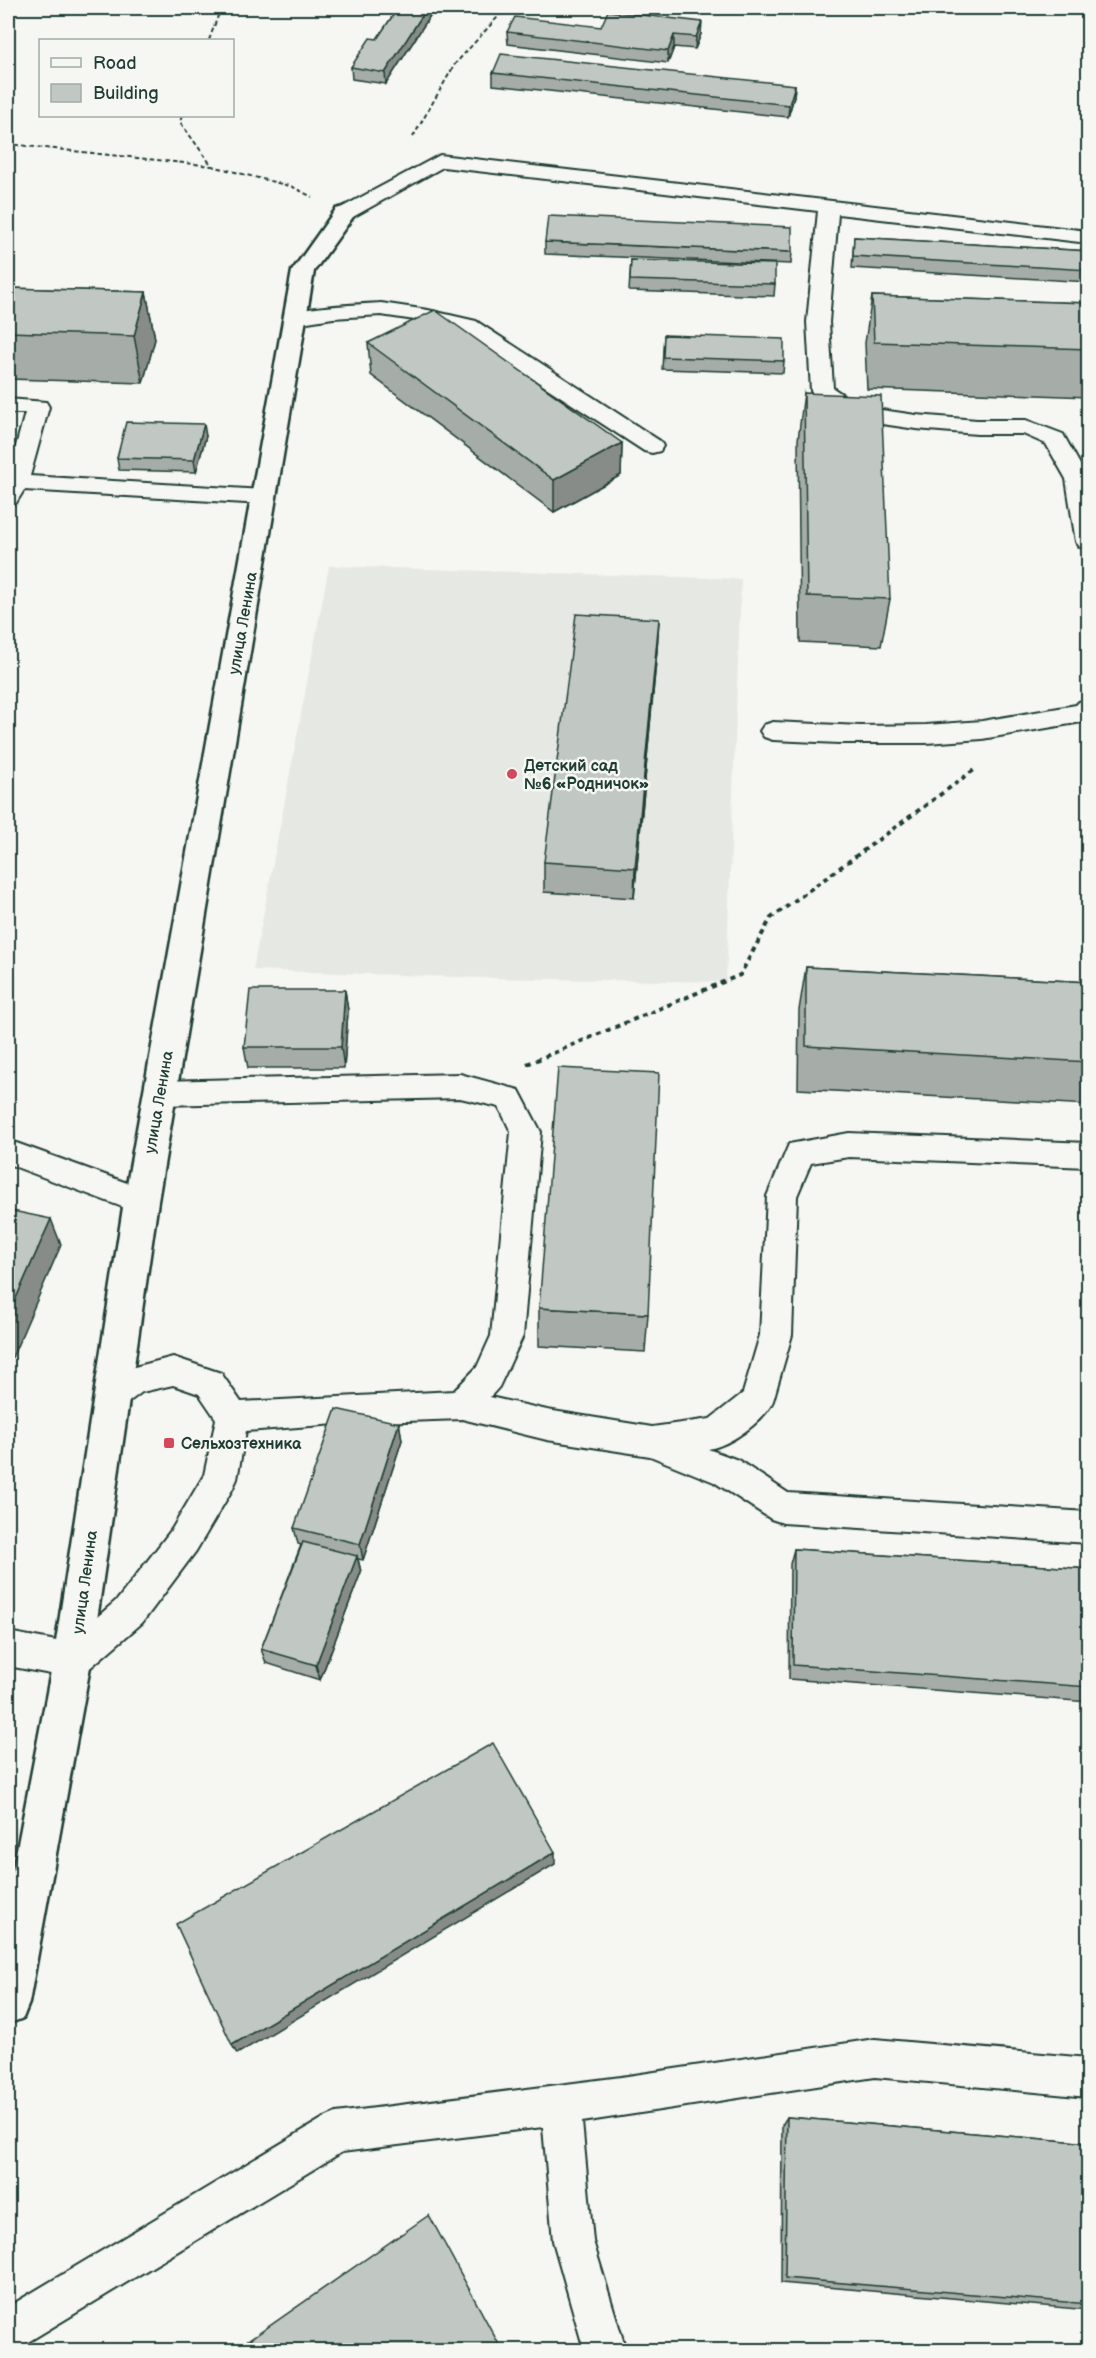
<svg xmlns="http://www.w3.org/2000/svg" width="1096" height="2358" font-family="'Balsamiq Sans',sans-serif">
	<rect width="100%" height="100%" fill="#f6f6f2"/>
	<filter id="ink" filterUnits="userSpaceOnUse"><feTurbulence type="fractalNoise" baseFrequency=".0167" numOctaves="2"/><feDisplacementMap in="SourceGraphic" scale="12" xChannelSelector="R" yChannelSelector="G"/><feConvolveMatrix kernelMatrix="1 2 1 2 8 2 1 2 1" color-interpolation-filters="sRGB"/></filter>
	<g filter="url(#ink)">
		<path fill="#e6e8e4" d="M329,566L741,579L726,982L488,978L253,970Z"/>
		<g fill="none" stroke-linecap="round" stroke-linejoin="round">
			<g stroke="#1f3d34" stroke-width="4">
				<path id="lane" d="M440,155L1088,231V243L838,214L829,322L833,388L861,407L916,415L977,420H1026L1063,434L1088,479V550L1080,547L1076,542L1066,479L1046,444L1023,434H977L916,429L855,420L847,418L814,396L811,391L807,322L818,211L443,167L351,218H337L334,214L337,210Z
					M381,303L428,310L476,321L660,441L663,446L660,451L652,453L644,451L460,331L428,322L381,315L333,318L295,324L287,323L284,318L287,313C318,306 350,305 381,303Z
					M8,399L46,402L49,407L30,476L264,490L272,492L276,497L272,502L264,504L24,490L16,503L8,505V475L25,413H8Z
					M1088,699V721L982,739L926,743H839L773,740L764,737L760,731L764,725L773,722L861,726L926,725L982,721L1076,705L1079,702Z
					M460,1074L519,1090L541,1132L523,1336L499,1387L490,1397L547,1410L652,1427L710,1419L743,1393L760,1335L767,1196L789,1144L849,1133L1088,1143V1167L849,1157L811,1163L797,1196L792,1335L773,1401C764,1421 730,1446 708,1449L738,1460L788,1493L1088,1512V1543L783,1523L771,1519L714,1482L650,1456L547,1440L462,1419L349,1423L246,1431L237,1479L232,1490L196,1551L142,1623L84,1673L72,1678L8,1666V1632L67,1643L118,1599L172,1529L204,1475L216,1419L199,1394L173,1385L142,1392L122,1407L111,1411L100,1407L95,1397L100,1387L123,1370L173,1357L221,1373L241,1402L454,1391L477,1367L491,1336L511,1132L499,1107L460,1098L160,1105L150,1101L145,1093L150,1085L160,1081Z
					M8,1140L152,1192L156,1201L152,1210L141,1214L8,1164Z
					M875,2039L1088,2058V2097L875,2077L582,2122L593,2241L626,2350H584L553,2241L543,2127L342,2152L23,2345L8,2350V2307L322,2119L336,2113L621,2077Z"/>
			</g>
			<g stroke="#1f3d34" stroke-width="5">
				<path id="secondary" d="M344,207L352,209L355,214L314,271L158,1201L91,1661L29,2003L23,2018L8,2024V1896L53,1661L124,1201L292,271L336,209Z"/>
			</g>
			<path stroke="#1f3d34" stroke-width="2" stroke-dasharray="4.5 3" stroke-linecap="butt" d="M209,40L221,8
				M182,116L180,122L212,166L293,187L312,197
				M413,137L455,64L506,8
				M8,144L212,166"/>
			<path stroke="#1f3d34" stroke-width="4" stroke-dasharray="5 4.5" stroke-linecap="butt" d="M527,1064L740,975L771,918L974,770"/>
			<use href="#lane" fill="#f6f6f2" fill-rule="evenodd"/>
			<use href="#secondary" fill="#f6f6f2" fill-rule="evenodd"/>
		</g>
		<path fill="#a6aca8" stroke="#1f3d34" stroke-width="1.5" d="M398,8H435L386,84L352,79L351,67L377,39Z
			M601,27L701,34L695,49L674,47L668,63L508,44L507,32Z
			M493,73L795,85L794,97L788,117L493,85Z
			M854,237L1089,251V282L852,268Z
			M545,242L792,252L791,264L545,254Z
			M631,260L775,284L774,296L629,291Z
			M8,288L146,292L155,339L143,383L8,379Z
			M872,296L1089,303V397L867,389L865,343Z
			M664,335L784,361L783,373L662,369Z
			M368,343L622,443L621,475L554,512L371,375Z
			M804,393L890,599L881,646L800,642L798,440Z
			M206,436L196,472L119,470L117,458Z
			M659,619L657,650L634,898L544,892V862Z
			M806,967L1089,982V1105L798,1089L799,1010Z
			M345,990L348,1011L344,1068H248L244,1047Z
			M539,1308L648,1314L645,1352L539,1346Z
			M399,1423L402,1440L363,1560L358,1559L361,1572L320,1680L266,1663L261,1649L301,1545L298,1544L294,1528Z
			M794,1549L1089,1569V1702L789,1679L790,1564Z
			M787,2117L1089,2143V2310L781,2283L782,2125Z"/>
		<path fill="#878c88" stroke="#1f3d34" stroke-width="1.5" d="M427,8H435L386,84L385,73Z
			M702,22L701,34L695,49L696,37Z
			M674,35V47L668,63V51Z
			M795,85L794,97L788,117L789,105Z
			M146,292L155,339L143,383L134,336Z
			M204,424L206,436L196,472L194,460Z
			M622,443L621,475L554,512V480Z
			M659,619L657,650L634,898L635,868Z
			M345,990L348,1011L344,1068L341,1047Z
			M51,1219L61,1245L8,1367V1316Z
			M399,1423L402,1440L363,1560L360,1544Z
			M357,1556L361,1572L320,1680L316,1665Z
			M555,1852V1864L237,2054L232,2045Z"/>
		<path fill="#c1c8c3" stroke="#1f3d34" stroke-width="1.5" d="M398,8H427L385,73L351,67L370,38L377,39Z
			M608,11L702,22L696,37L674,35L668,51L507,32L515,17L601,27Z
			M501,54L795,85L789,105L493,73Z
			M548,216L792,227V252L545,242Z
			M854,237L1089,251V270L853,256Z
			M631,260L775,264V284L630,280Z
			M8,288L146,292L134,336L8,332Z
			M872,296L1089,303V349L874,342Z
			M435,310L622,443L554,480L368,343Z
			M664,335L784,339V361L663,357Z
			M804,393L881,396L890,599L807,596Z
			M126,422L204,424L194,460L117,458Z
			M576,614L659,619L635,868L544,862Z
			M806,967L1089,982V1062L806,1046Z
			M250,990H345L341,1047H244Z
			M558,1068L659,1073L648,1314L539,1308Z
			M8,1210L51,1219L8,1316Z
			M336,1409L399,1423L360,1544L294,1528Z
			M303,1542L357,1556L316,1665L261,1649Z
			M794,1549L1089,1569V1687L793,1665Z
			M493,1743L555,1852L232,2045L176,1924Z
			M787,2117L1089,2143V2304L785,2278Z
			M429,2215L502,2350H235Z"/>
	</g>
	<g fill="#d1495b" stroke="#f6f6f2" stroke-width="2">
		<circle cx="512" cy="774" r="6"/>
		<rect x="163" y="1437" width="12" height="12" rx="3"/>
	</g>
	<g text-anchor="middle" stroke-width="5" stroke-linejoin="round" paint-order="stroke">
		<g font-size="16" fill="#1f3d34" stroke="#f6f6f2">
			<text transform="translate(242 623) rotate(-80)" y="6">улица Ленина</text>
			<text transform="translate(158 1102) rotate(-80)" y="6">улица Ленина</text>
			<text transform="translate(84 1582) rotate(-82)" y="6">улица Ленина</text>
		</g>
		<g font-size="16" font-weight="bold" fill="#1f3d34" stroke="#f6f6f2" text-anchor="start">
			<text x="524" y="771">Детский сад<tspan x="524" dy="18">№6 «Родничок»</tspan></text>
			<text x="181" y="1449">Сельхозтехника</text>
		</g>
	</g>
	<rect width="1096" height="2358" fill="none" stroke="#f6f6f2" stroke-width="30"/>
	<rect x="15" y="15" width="1066" height="2328" fill="none" stroke="#1f3d34" stroke-width="2" filter="url(#ink)"/>
	<rect x="39" y="39" width="195" height="78" fill="#f6f6f2" stroke="#a0aca6" stroke-width="1.5"/>
	<rect x="51" y="58" width="30" height="9" fill="#f6f6f2" stroke="#a0aca6" stroke-width="1.5"/>
	<text x="93" y="69" font-size="18" fill="#1f3d34">Road</text>
	<rect x="51" y="84" width="30" height="18" fill="#c1c8c3" stroke="#a0aca6" stroke-width="1.5"/>
	<text x="93" y="99" font-size="18" fill="#1f3d34">Building</text>
</svg>
